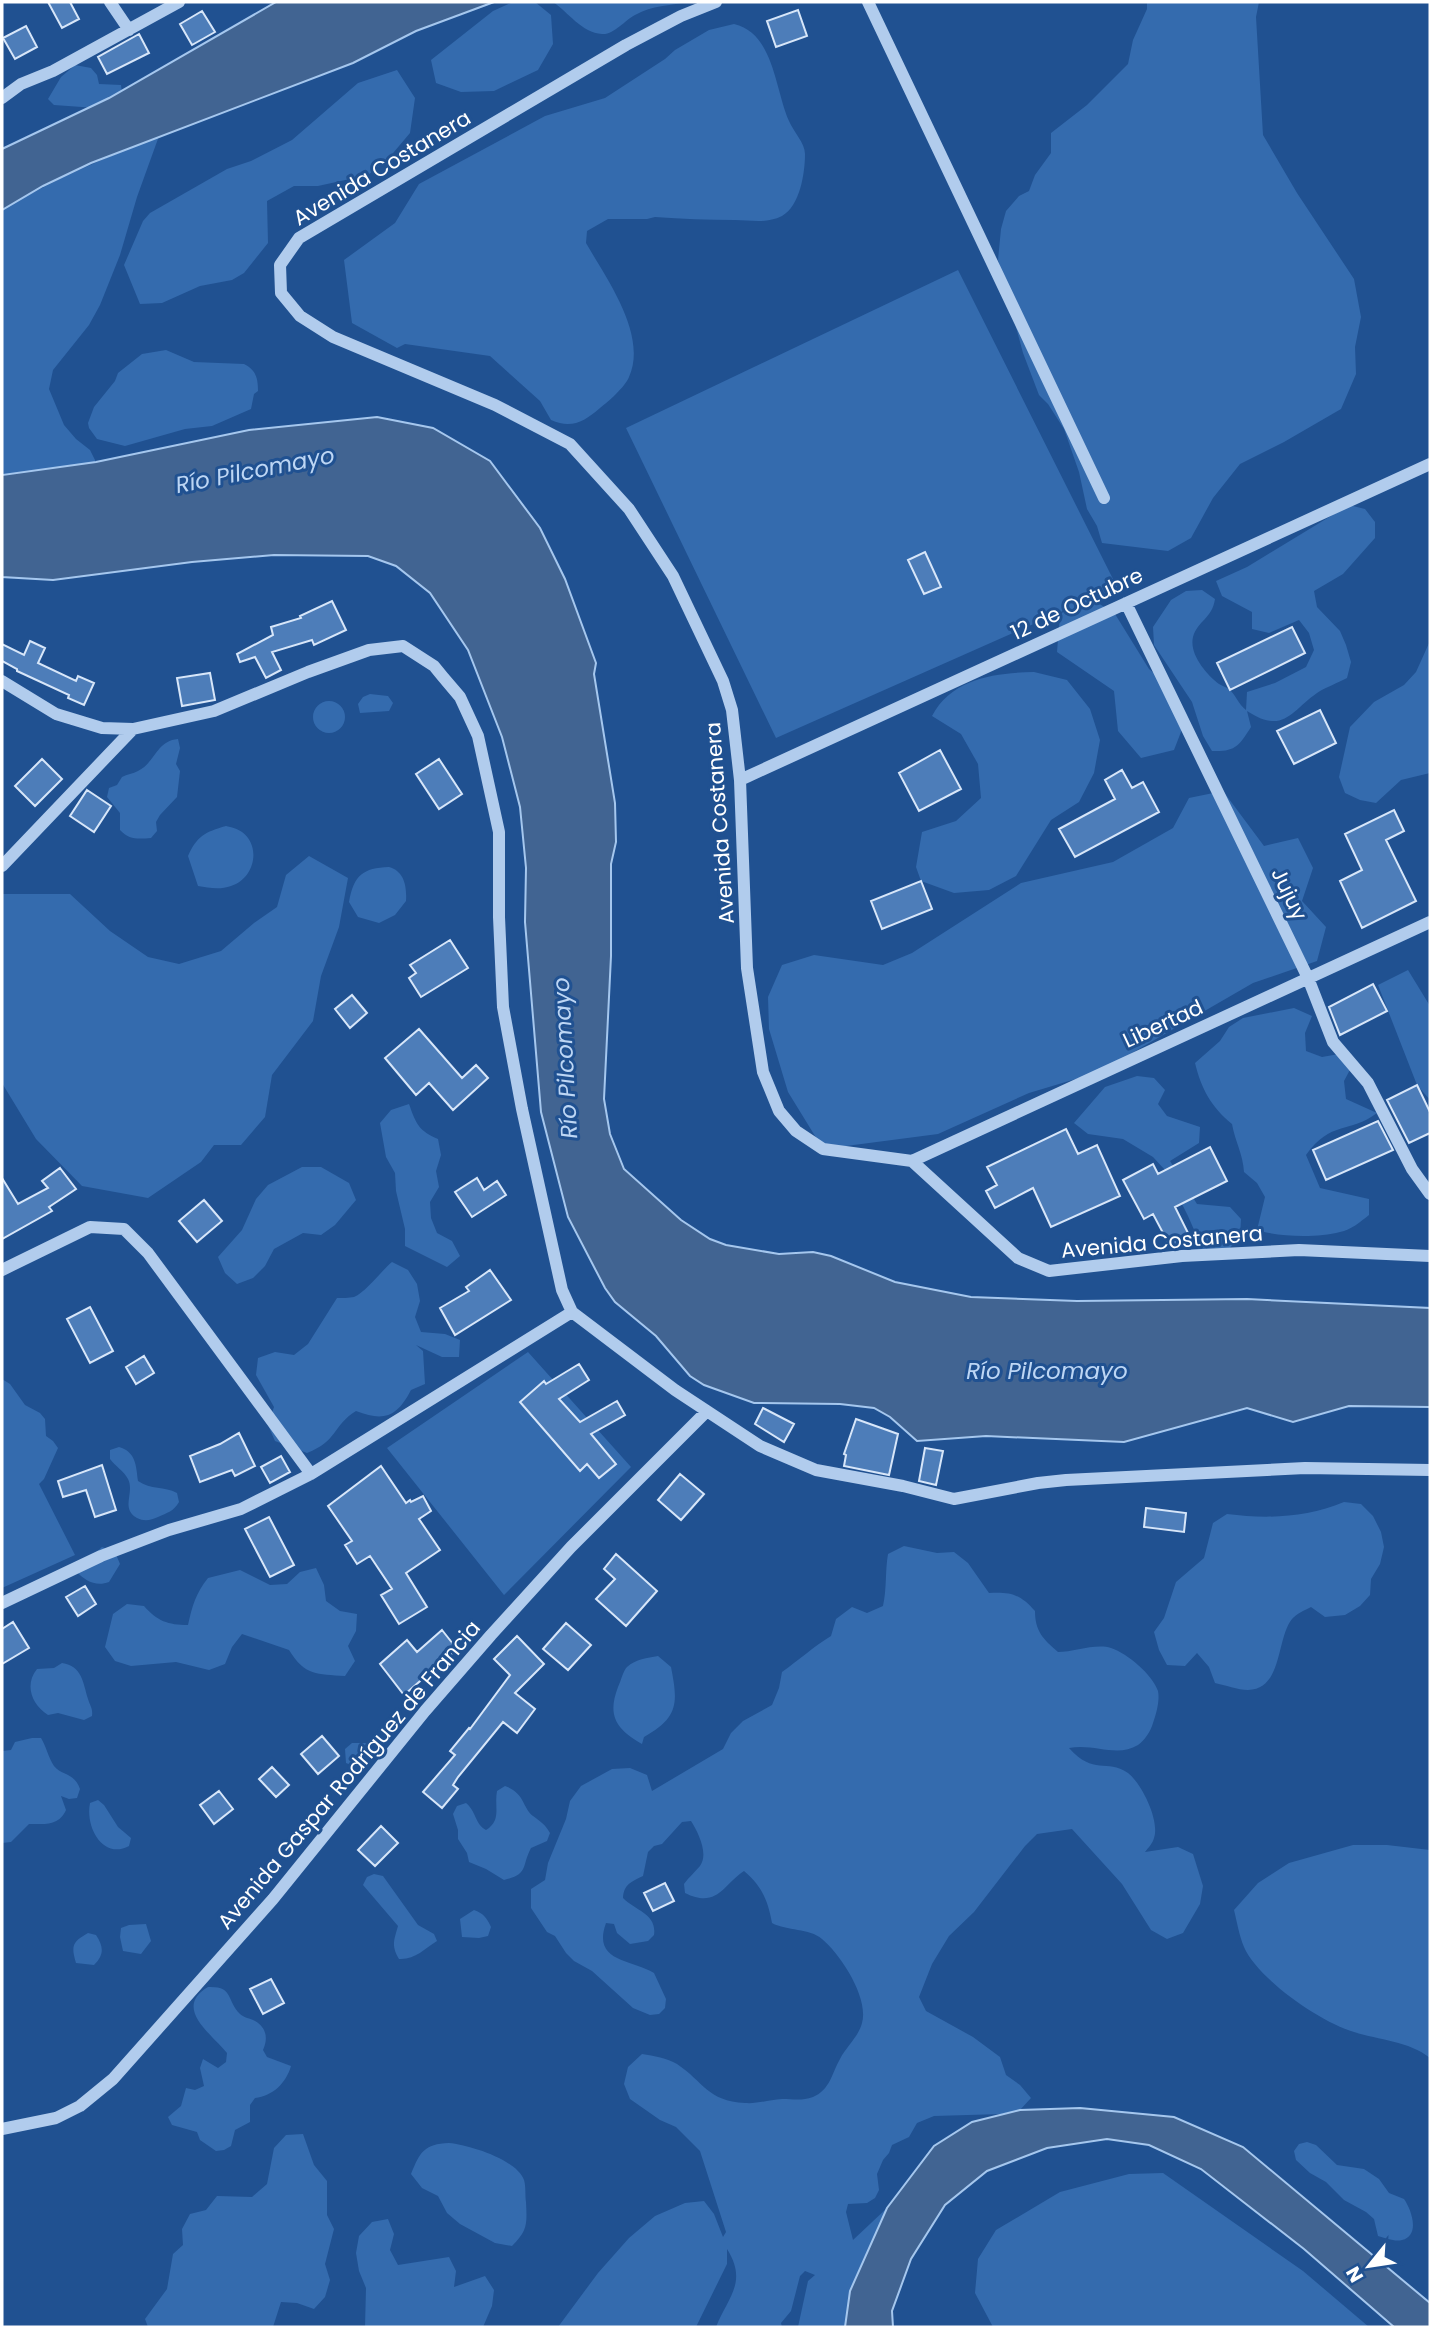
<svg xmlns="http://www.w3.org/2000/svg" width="1432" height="2329" font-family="Poppins,sans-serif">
	<rect width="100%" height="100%" fill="#205191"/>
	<path fill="#346bae" d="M513,2H535L551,15L553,44L538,70L494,91L461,92L436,83L431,60L493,11Z
		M553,2H688C669,6 653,5 635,15C625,20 614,35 602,34C582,33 568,12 553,2Z
		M1147,2H1259L1256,17L1263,135L1297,193L1354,279L1361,317L1355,347L1356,374L1341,409L1284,442L1240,464L1213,498L1191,538L1168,551L1102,543L1097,526L1087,509L1079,472L1064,429L1048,404L1039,395L1023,353L998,260L1001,229L1006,211L1019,196L1029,191L1035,175L1051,153V133L1087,105L1128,64L1133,40L1147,9Z
		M734,24C774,33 775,90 789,121C793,131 805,143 805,154C805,173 800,206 782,216C766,224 751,220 735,220C708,220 682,219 655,217L647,219H608L587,231L586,243C606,278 648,335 629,377C625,387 608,402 600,408C584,422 571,429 551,420L540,401L490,356L405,344L397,348L352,323L344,260L395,223L419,184L545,116L605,98L665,59L675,50L709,30Z
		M75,65L91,68L97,75L99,84L121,85L124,110L54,105L48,99L61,77Z
		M397,70L415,98L410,133L388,159L368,175L318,186H294L267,201L268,243L244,273L232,280L200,286L162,303L140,304L124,265L143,221L150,213L227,169L251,161L292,140L358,83Z
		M159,136L137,197L120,255L100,305L89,325L53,370L49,389L64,425L76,439L90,450L96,462L2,475V210C52,180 105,158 159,136Z
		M958,270L1117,587L1092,599L1115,614L1149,669L1174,690L1186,719L1174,750L1141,758L1118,731L1114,691L1057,652L1060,615L1065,610L776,738L626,428Z
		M166,350L194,362L244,364C256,370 258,378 258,391L254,394L251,409L212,426L185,429L125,446L97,439L89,428L88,423L94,407L115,381L118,373L142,354Z
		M1349,505L1365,509L1375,522V538L1343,574L1314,591L1317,607L1340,631L1346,645L1351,662L1347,678C1338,683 1326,687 1317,693C1291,711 1284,735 1247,711L1251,727C1239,746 1235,752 1212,751L1203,736L1192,702L1154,645L1153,627L1171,600L1186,591L1202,590L1215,599C1212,619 1198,620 1193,637C1189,654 1206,674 1219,684C1222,686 1226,687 1229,689C1236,695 1238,704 1246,710L1247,692L1275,683L1306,667L1314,650L1309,633L1299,620L1269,633L1252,629V612L1222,596L1216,581L1247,567Z
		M1430,641V773L1401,780L1376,803L1360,800L1345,793L1339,777L1350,727L1374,702L1404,685L1416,672Z
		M1034,672L1067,680L1090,709L1100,740L1094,773L1079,802L1051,820L1016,876L989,890L954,893L921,881L916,867L922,832L956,821L981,798L978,764L961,734L932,716C952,678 995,673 1034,672Z
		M370,694L388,696L393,703L389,711L360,713L358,704L363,697Z
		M313 717a16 16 0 1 1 32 0a16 16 0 1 1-32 0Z
		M178,739L180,748L176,764L180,771L177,797L160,815L156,822L157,831L151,838C138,839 129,840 120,830V813L107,797L109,788L117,785L122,777C127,774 133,774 138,771C156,762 156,741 178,739Z
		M1223,791L1264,846L1298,838L1313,868L1302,901L1326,927L1317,961L1253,983L1099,1072L1029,1093L938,1134L823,1149L788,1092L769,1029L768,997L782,965L814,955L883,965L912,953L1021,883L1113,862L1173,828L1189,798Z
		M226,826C231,827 238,829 242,832C262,847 254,879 231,886C220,890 209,888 198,886L188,856C197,836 205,832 226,826Z
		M309,856L348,878L339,927L321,976L313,1021L272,1075L265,1117L241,1145H214L201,1162L148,1198L82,1186L36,1139L2,1083V894H70L110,931L148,957L179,964L221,951L254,923L277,907L286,875Z
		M389,867C404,871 407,886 406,901L395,915L379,923L358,917L349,902C354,875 363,868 389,867Z
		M1408,970L1430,1006V1100L1417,1085L1378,985Z
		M1294,1008L1312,1016L1305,1033L1306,1051L1322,1057L1339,1054L1352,1066L1344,1081L1346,1099L1377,1113C1349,1134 1331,1120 1306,1155L1320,1188L1369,1199V1215C1360,1222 1351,1230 1340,1232C1317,1238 1279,1237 1257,1230L1265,1197L1257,1183L1244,1172C1243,1154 1235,1141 1232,1124C1211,1107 1201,1088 1195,1063L1220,1041L1229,1027L1243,1018Z
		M1137,1076L1154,1078L1165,1090L1158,1104L1167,1116L1200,1127L1199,1143L1170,1161L1197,1204L1230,1207L1241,1219L1240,1236L1230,1248L1198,1249L1195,1232L1188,1216L1165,1170L1153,1157L1123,1139L1088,1134L1074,1123L1105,1087Z
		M409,1104C416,1124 419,1131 438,1139L441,1155L436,1171L439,1187L430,1202L431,1218L437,1233L452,1241L460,1256L447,1267L405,1246V1229L396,1191L395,1173L386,1157L380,1123L391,1110Z
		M302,1167H321L349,1183L356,1200L335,1225L321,1235L303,1233L274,1249L265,1266L253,1278L237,1284L225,1273L218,1257L242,1230L256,1199L268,1185Z
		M392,1262L408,1270L417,1284L420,1301L415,1317L421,1332L445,1334L460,1340L459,1357H442L416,1345L423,1351L425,1384L411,1390C397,1417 384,1422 356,1411C332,1426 338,1441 307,1453L275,1441L268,1425L274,1407L256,1375L258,1358L275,1352L294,1355L308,1344L337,1298C342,1298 349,1298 354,1297C366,1292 381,1271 392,1262Z
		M528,1352L631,1467L504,1595L387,1448Z
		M2,1379L10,1384L25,1405L40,1413L45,1419L46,1436L53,1441L58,1448L44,1479L39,1484L75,1555L2,1588Z
		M119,1447C136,1452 136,1465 138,1481C151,1490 164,1486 177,1493L179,1502C174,1511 167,1513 158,1517C151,1520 145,1522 137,1518C120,1508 135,1493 128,1479C124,1471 115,1466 110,1459V1450Z
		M1344,1502L1361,1504L1373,1516L1381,1532L1384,1547L1380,1564L1371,1579L1370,1595L1360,1606L1345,1615L1325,1617L1311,1607C1305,1610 1296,1614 1292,1619C1276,1639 1283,1689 1248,1690C1238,1690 1225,1685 1215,1683L1209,1667L1197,1653L1185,1666L1167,1665L1159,1650L1154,1632L1164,1618L1176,1582L1204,1558L1213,1523L1227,1514C1266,1519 1306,1518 1344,1502Z
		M904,1546L937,1553L954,1552L968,1563L989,1593C1011,1592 1020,1594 1035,1611C1035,1631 1043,1639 1058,1652C1074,1652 1096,1643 1111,1648C1128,1654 1152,1674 1158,1691C1160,1701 1156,1714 1153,1723C1151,1731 1144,1741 1138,1745C1117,1758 1094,1743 1069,1748C1094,1776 1106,1758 1128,1773C1142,1784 1160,1821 1154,1838C1153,1843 1148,1848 1145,1852L1178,1847L1193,1854L1203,1886L1200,1904L1183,1933L1167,1939L1151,1930L1122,1884L1072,1829L1037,1834L1025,1846L974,1912L949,1936L932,1964L919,1997L926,2011L973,2037L1000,2057L1006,2075L1020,2085L1031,2098L1020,2110L1002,2114L934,2116L917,2123L909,2137L892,2145L889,2153L883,2160L877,2174L879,2190L875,2198L867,2203L848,2204L846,2212L853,2240L887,2208L850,2291L845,2327H798L808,2281L815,2275L805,2271L800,2276L791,2311L781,2323L782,2327H716C728,2297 748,2282 727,2249V2264L696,2327H558L598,2273L629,2238L655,2216L685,2203L704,2201L714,2214L723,2237L726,2232L700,2151L676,2127L660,2120L630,2099L624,2084L628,2067L642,2054C654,2056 667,2058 677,2064C704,2082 707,2101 745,2103C757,2104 769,2100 782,2099C793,2099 802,2101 813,2097C830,2090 832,2073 840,2059C846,2047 859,2036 862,2023C869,1998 841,1955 822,1939C809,1928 787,1931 772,1923C768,1901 762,1886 744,1871C723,1885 717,1909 685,1893L684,1884C689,1877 695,1872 700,1866C709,1854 698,1832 691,1821L682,1822L662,1844L654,1846L648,1852L643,1876C631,1882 624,1884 623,1898C636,1911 657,1914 654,1935L648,1941L630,1944L617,1933L614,1924L606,1923C592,1962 630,1959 654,1973L666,1999L665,2008L659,2014L650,2015L633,2008L592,1971L574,1961L566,1953L555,1936L547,1932L531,1908V1889L545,1880L548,1863L566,1819L570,1801L581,1786L612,1769L630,1768L647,1775L652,1791L723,1749L731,1733L743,1721L772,1705L779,1688L782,1672C799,1660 813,1647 831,1636L836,1619L852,1607L867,1613L883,1606C887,1588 885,1571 888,1554Z
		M102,1547L115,1552L120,1564L109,1582C96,1587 85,1581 76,1571Z
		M316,1568L324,1585L326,1601L340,1611L357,1614L356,1631L348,1646L355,1661L345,1676C317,1674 305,1676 289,1650L242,1634L232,1647L225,1664L209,1670L176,1662L131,1666L115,1661L105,1647L113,1614L127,1604L144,1606C157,1621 168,1625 188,1625C192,1606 196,1593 208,1578L240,1570L270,1585L287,1584L300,1572Z
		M658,1656L671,1667C678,1703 679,1717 644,1737L642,1744C616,1729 607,1716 618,1687C621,1681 623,1671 627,1667C636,1659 647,1658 658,1656Z
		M62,1663C82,1666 83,1682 88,1699C90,1706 93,1708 92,1716L84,1720L58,1713L48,1715C32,1705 24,1685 37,1669L54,1668Z
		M32,1738H41C46,1746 49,1759 54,1766C62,1776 74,1772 80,1789L77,1798L69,1799L61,1796L66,1810C59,1826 45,1824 29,1824L11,1842L2,1843V1751L11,1750L15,1742Z
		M352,1743H366C373,1762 364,1771 346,1763L345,1749Z
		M505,1786C525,1793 522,1807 533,1816C541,1822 545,1824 550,1833L547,1841L531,1848C521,1867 529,1874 504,1880L486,1869L469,1862L467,1853L458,1839V1830L453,1814L457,1806L466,1803C476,1811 475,1824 486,1830C502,1820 494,1807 497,1791Z
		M98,1800L104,1805L118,1827L131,1838L129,1846C103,1860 85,1827 90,1803Z
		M1353,1845H1387L1430,1850V2058C1409,2041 1379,2040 1354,2032C1320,2022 1258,1979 1244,1947C1239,1935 1237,1922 1234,1910L1258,1883L1289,1863Z
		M374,1874L383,1876L418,1925L434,1934L437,1941C424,1949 415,1960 399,1959C391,1946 394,1940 398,1926L363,1885L367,1877Z
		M474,1910C483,1913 487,1918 491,1927L488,1936L479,1938L462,1937L460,1919Z
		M146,1924L151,1941L141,1954L123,1951L120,1937L121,1928L129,1925Z
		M88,1933L96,1935C104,1947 104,1955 94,1965L76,1963C71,1946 72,1942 88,1933Z
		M208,1987C234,1986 226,2000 240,2014C244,2018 250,2018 255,2021C267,2028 268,2039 263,2050L267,2057L291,2066C286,2083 273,2096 255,2098L250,2105V2122L235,2130L231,2146L224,2150L216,2151L200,2140L197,2132L172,2125L168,2117L181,2106L186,2088L195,2090L204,2086L200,2068L203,2059L218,2068L226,2062L227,2053C213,2035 172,2008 208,1987Z
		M303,2134L314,2165L327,2181V2215L334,2229L325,2264L330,2280L325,2297L314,2309L297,2303L281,2302L273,2327H148L145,2319L167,2289L173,2254L183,2245L182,2229L190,2214L206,2210L217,2196L252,2197L267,2184L274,2148L286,2135Z
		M1307,2142L1316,2145L1337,2165L1364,2169L1379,2179L1389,2193L1404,2199C1411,2209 1421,2235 1402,2240C1395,2242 1386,2238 1378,2236L1374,2219L1366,2212L1344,2200L1326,2182L1310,2173L1296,2160L1294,2151L1299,2144Z
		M449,2143C469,2145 516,2159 524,2180C526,2186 525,2196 526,2202C527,2224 528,2230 512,2246L495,2243L460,2224L447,2213L438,2196L422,2188L411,2174C420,2152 424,2144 449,2143Z
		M1163,2173L1303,2271L1369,2327H993L975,2293L978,2259L996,2230L1060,2192L1129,2174Z
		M388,2219L394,2234L390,2250L398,2265L449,2257L456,2271L454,2287L485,2276L494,2290L492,2306L483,2327H365L366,2288L359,2271L356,2253L359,2236L372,2222Z"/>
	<path fill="#416492" stroke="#a5c7ee" stroke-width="2" d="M276,2H494L416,31L353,63L91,163L43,186L2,210V149L109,98Z
		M377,417L433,428L490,461L540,528L565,579L596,663L594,674L615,803L616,842L611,864V956L604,1099L610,1134L624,1169L681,1220L710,1239L726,1245L779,1254L813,1252L831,1256L895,1282L971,1297L1077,1301L1247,1299L1430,1308V1407L1349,1406L1293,1422L1247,1408L1124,1442L986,1436L917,1441L890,1417L874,1408L840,1404L754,1403L704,1385L690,1376L656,1336L615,1302L605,1288L568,1217L541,1112L525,922L526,868L520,807L502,737L468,650L430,593L396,566L368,556L274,555L192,562L53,580L2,577V475L96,462L249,430Z
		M1080,2108L1174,2117L1243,2147L1430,2303V2327H1394L1304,2249L1201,2169L1149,2145L1107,2139L1047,2148L987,2171L945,2205L911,2259L892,2311L893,2327H845L850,2291L887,2208L934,2146L972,2122L1020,2110Z"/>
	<path fill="#4d7db9" stroke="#d7e6f9" stroke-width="2" d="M48,2H70L79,19L62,28Z
		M798,10L807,36L776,47L767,21Z
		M202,11L215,32L192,45L180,24Z
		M26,26L37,47L15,59L3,38Z
		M139,34L149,53L107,74L98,57Z
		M925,552L941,587L924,594L908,560Z
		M332,601L346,630L314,645L312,640L272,652L281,670L266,678L255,657L240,662L237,654L273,635L271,627L301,618L300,616Z
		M1292,627L1305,653L1230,690L1217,663Z
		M30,641L45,648L38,663L76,681L78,676L94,683L84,705L68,698L69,695L17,671V669L2,661V644L24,655Z
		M210,673L215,700L182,706L177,678Z
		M1320,710L1336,743L1294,764L1277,731Z
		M940,750L961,789L919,811L899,773Z
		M42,759L62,779L35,806L15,786Z
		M439,759L462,794L439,809L416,774Z
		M1122,770L1132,788L1143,782L1159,812L1075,857L1059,829L1115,799L1105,780Z
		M87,790L111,806L94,832L70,816Z
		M1394,810L1404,831L1386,840L1416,901L1362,928L1340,881L1362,870L1345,834Z
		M921,881L932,909L882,929L871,901Z
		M450,940L468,968L421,997L409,978L416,973L410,965Z
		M1373,984L1387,1011L1340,1035L1329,1007Z
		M352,995L367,1013L350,1028L335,1009Z
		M419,1029L462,1078L476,1065L488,1078L453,1110L429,1083L416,1095L385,1058Z
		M1417,1085L1430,1112V1133L1409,1143L1387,1100Z
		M1378,1121L1393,1150L1326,1180L1313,1150Z
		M1066,1129L1078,1154L1097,1145L1120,1196L1051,1227L1033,1188L995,1208L986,1191L997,1185L987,1167Z
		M1210,1147L1227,1181L1175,1207L1191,1239L1171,1248L1153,1214L1144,1219L1123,1180L1153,1164L1158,1174Z
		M60,1168L76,1189L49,1207L52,1211L2,1239V1178L18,1204L48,1188L42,1181Z
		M477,1178L484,1190L497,1181L506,1195L472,1217L455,1192Z
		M204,1200L222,1221L197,1242L179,1221Z
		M490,1270L511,1300L455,1335L440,1308L469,1291L466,1287Z
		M90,1307L113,1351L90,1363L67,1319Z
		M144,1356L154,1373L136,1384L126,1367Z
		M579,1364L589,1380L559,1399L580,1422L617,1401L625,1415L591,1434L616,1464L599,1478L587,1464L580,1471L520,1402L544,1381L546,1384Z
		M763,1408L794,1424L784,1442L755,1424Z
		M856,1419L898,1434L889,1475L844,1466L846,1455L844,1454Z
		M239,1433L255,1466L235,1476L232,1470L200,1482L190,1456L220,1444Z
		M925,1448L943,1451L936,1485L919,1481Z
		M281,1456L290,1472L270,1483L261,1467Z
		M102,1465L116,1510L95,1517L86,1490L63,1497L58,1481Z
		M381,1466L406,1503L410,1500L411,1502L423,1496L431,1511L419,1519L440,1550L406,1573L427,1607L399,1624L381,1595L392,1589L370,1556L357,1564L345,1545L352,1541L328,1506Z
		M680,1474L704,1494L681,1520L658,1500Z
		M1146,1508L1186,1513L1184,1532L1144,1527Z
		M269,1517L294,1565L270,1577L245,1529Z
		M616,1554L657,1591L626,1626L596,1599L615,1579L604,1569Z
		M85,1586L96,1604L78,1616L66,1597Z
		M13,1622L29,1648L2,1664V1629Z
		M566,1623L591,1645L568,1670L543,1649Z
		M442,1630L457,1649L404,1695L380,1664L407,1640L417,1652Z
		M517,1636L544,1664L515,1693L535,1709L517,1733L503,1722L458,1777L453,1785L458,1789L442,1808L423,1792L455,1755L450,1751L469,1728L470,1729L510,1675L494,1659Z
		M322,1736L339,1756L318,1774L301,1754Z
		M272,1767L289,1785L276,1797L259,1779Z
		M219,1791L233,1809L214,1824L200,1805Z
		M381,1826L398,1843L375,1866L358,1850Z
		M665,1883L674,1901L653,1911L644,1893Z
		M271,1979L284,2003L263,2014L250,1989Z"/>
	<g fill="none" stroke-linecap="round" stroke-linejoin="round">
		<path stroke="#b1cced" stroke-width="12" d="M110,2L129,30
			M716,2L681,16L626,45L299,238L280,265L281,293L300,316L333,337L495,405L570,444L629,509L673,576L723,681L732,710L740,780L747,968L763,1072L779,1111L796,1131L823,1149L912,1161L1018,1258L1049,1271L1182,1256L1299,1250L1430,1256
			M868,2L1104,498
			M2,98L21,84L53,71L179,2
			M1126,603L1308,978L1333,1042L1368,1083L1412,1169L1430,1194
			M2,681L56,714L102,728L133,729L214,711L308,672L369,650L403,646L434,666L443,677L460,697L478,736L499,832V917L503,1007L522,1109L562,1290L572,1312L675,1390L760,1446L816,1470L903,1486L954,1499L1038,1483L1066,1480L1305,1468L1430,1470
			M740,780L1430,464
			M2,866L133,729
			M912,1161L1430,922
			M2,1270L90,1227L124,1229L148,1253L311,1474
			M2,1603L101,1556L169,1530L241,1509L311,1474L572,1312
			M2,2129L56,2118L80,2106L113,2079L273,1899L425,1711L491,1635L571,1547L707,1411"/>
	</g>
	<g text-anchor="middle" stroke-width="6" stroke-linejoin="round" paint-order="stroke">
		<g font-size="21" fill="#fff" stroke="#205191">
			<text transform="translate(382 168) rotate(-31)" y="7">Avenida Costanera</text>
			<text transform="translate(1077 604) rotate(-25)" y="7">12 de Octubre</text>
			<text transform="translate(720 823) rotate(-94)" y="7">Avenida Costanera</text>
			<text transform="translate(1289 894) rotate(64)" y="7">Jujuy</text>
			<text transform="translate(1163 1024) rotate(-25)" y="7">Libertad</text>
			<text transform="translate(1162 1242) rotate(-5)" y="7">Avenida Costanera</text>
			<text transform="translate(349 1775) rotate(-50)" y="7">Avenida Gaspar Rodríguez de Francia</text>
		</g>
		<g font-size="23" font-style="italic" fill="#bdd6f4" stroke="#205191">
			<text transform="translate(255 470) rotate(-11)" y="8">Río Pilcomayo</text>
			<text transform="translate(565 1058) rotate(-93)" y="8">Río Pilcomayo</text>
			<text x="1047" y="1379">Río Pilcomayo</text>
		</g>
	</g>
	<rect width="1432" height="2329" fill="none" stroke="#ffffff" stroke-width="7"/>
	<g transform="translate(1369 2266) rotate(240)" stroke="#205191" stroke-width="5" paint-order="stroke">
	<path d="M0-5L12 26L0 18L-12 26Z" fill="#ffffff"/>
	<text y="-10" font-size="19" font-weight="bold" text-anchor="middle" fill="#ffffff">N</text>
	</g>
</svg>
